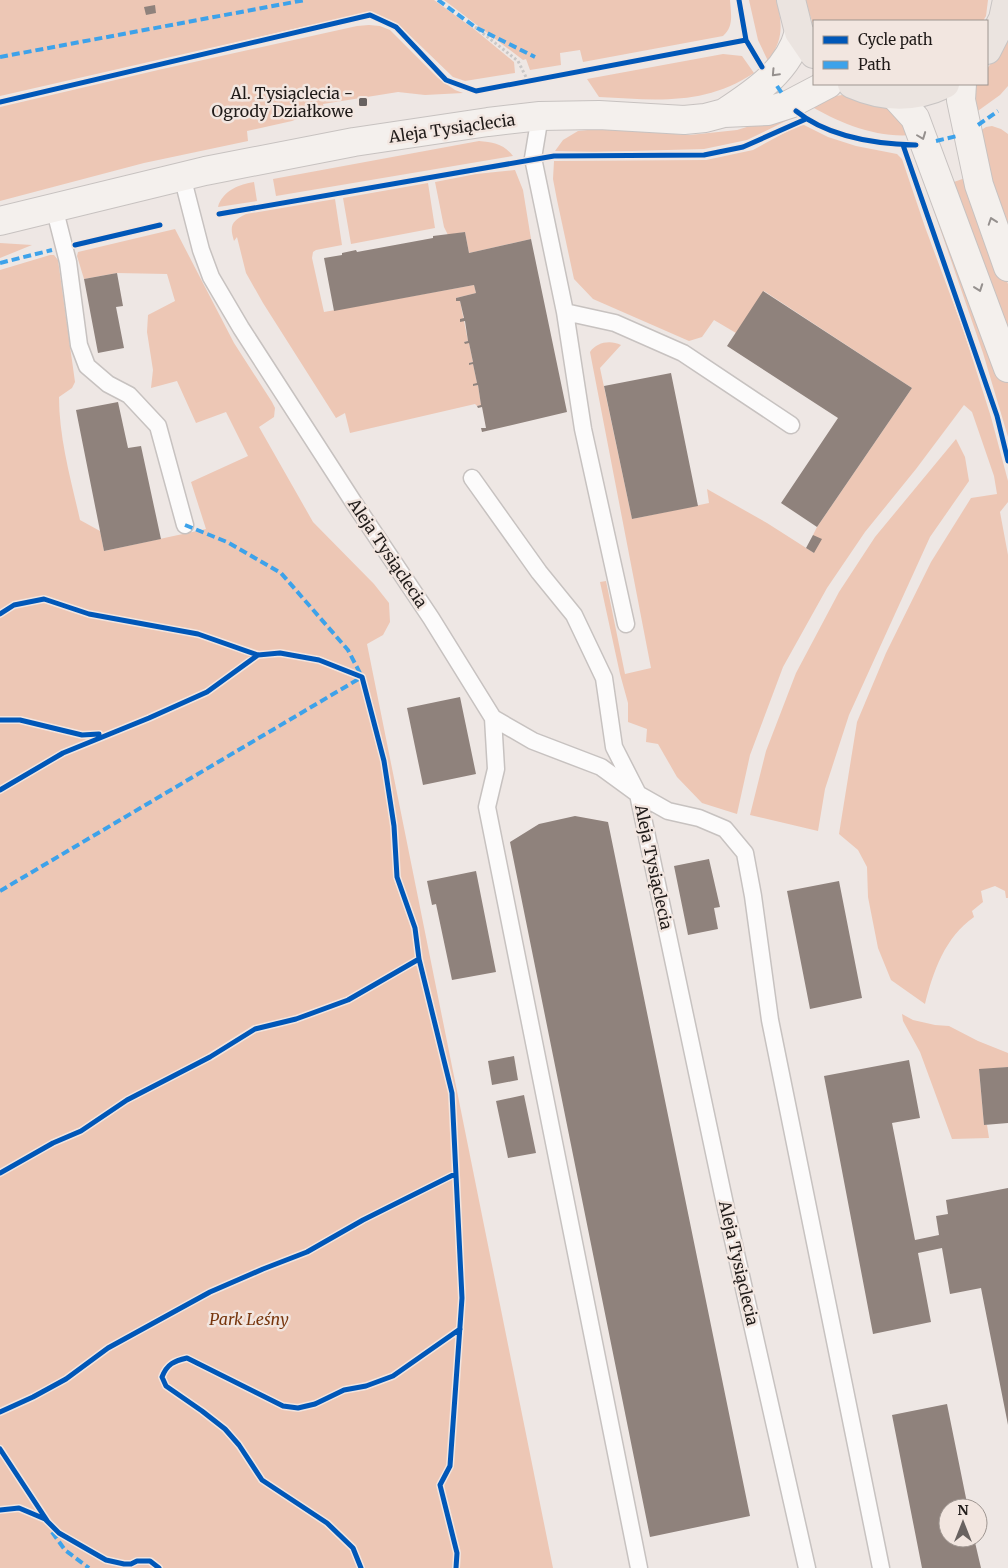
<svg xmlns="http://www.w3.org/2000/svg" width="1008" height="1568" font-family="Merriweather,serif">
	<rect width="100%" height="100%" fill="#eee7e4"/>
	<path fill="#edc7b5" d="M0,0H434L474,29L514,62L515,73L465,81L453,77L400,26L381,17L363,15L311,25L0,96Z
		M444,0H730C731,15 734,26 723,36L583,62L580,50L560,53L561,65L530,70L526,59L523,60Z
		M749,0H777C782,25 784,39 768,61L758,40Z
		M804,0H988L986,16L983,21H814V26Z
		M369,25L380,26L390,30L438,78L455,90L463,93L425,95L398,92L323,104L324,108L292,121L247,131L248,141L144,163L0,201V107L158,70L357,26Z
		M1008,38V86L1000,95L975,113L973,97L976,84H987V69Z
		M723,54L742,56L754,73C704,106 656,100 599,97L587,79Z
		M842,95L867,100L887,108L912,135C875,138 839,123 807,104L818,99Z
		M789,114L792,118L747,140L704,149L595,152L555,151L563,140L578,131L597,129L690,135L737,130Z
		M804,125L828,137L856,146L897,154L902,159L925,227L963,329L991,417L1008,481V502L1000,512L1008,555V898H1006L1005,891L995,886L981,891L983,902L972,911L974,917C945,937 933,972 925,1004L891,980L878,948L868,897L867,867L858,850L839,834L857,722L886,653L931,562L971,498L997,494L994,476L972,412L964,405L916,469L865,532L827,588L783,667L750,755L737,814L702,803L677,777L658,744L646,742L647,729L628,722V703L620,674L600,582L606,581L625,674L651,668L590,352C597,342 610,340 621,345L600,368L632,519L709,503L707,489L767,523L814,553L813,535L817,527L912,388L764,291L736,333L714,320L702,337L689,341L593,299L574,279L557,200L553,179L554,161L706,160L753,150L797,126Z
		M992,126L1001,129L1008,134V229L989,175L980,131L986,127Z
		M479,141C493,142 504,144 513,156L276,196L273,179Z
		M914,153L953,243L1008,383V437L983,353Z
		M515,170L523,190L531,239L469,253L465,232L448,235L444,227L435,182L476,174Z
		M968,177L983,224L1008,284V330L951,183Z
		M254,182L257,201L218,207C222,191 240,184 254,182Z
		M428,183L435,228L351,244L343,198Z
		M335,199L342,245L316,250L313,252L312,258L324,312L474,285L476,293L456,298V301H460L468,341L464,342L469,343L473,362L469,363V365L473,364L477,383L473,386L478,385L481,405L477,406L475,404L350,433L345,413L336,418L263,303L246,273L237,237L234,241C229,225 232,221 246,214Z
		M175,229L234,343L272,402L275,408L274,417L259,427L313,522L374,584L389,603L390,622L383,635L367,644L553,1568H0V270L50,255H54L58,260L75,382L72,388L59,397C59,438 71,480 80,520L100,531L104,551L206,529L191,482L248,456L226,412L196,423L177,381L151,388L153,370L147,332L148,315L175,301L167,274L117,273L84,279L77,256L78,252Z
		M0,243L32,245L0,258Z
		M956,439L965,457L969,481L930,537L849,715L825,789L818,831L750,815L766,751L796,673L839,592L875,537Z
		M902,1014L913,1020L935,1025L949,1026L978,1041L1008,1053V1067L979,1070L984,1125H987L989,1138L952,1139L920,1052L903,1021Z"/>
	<path fill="#8f827c" d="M155,5L156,13L146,15L144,7Z
		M465,232L469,253L531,239L567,412L482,432L481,428H486L482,407L478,408L477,406L481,405L478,385L473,386V384L477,383L473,364L469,365V363L473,362L469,343L465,344L464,342L468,341L465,321L460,322V319L464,318L460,301H456V298L476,293L474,285L334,311L324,258L342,255V253L356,250L357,252L433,238V236Z
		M117,273L123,306L116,307L124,348L98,353L84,279Z
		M763,291L912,388L817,527L781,503L838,418L727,346Z
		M671,373L698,506L632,519L604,386Z
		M118,402L128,448L141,446L161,539L104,551L76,410Z
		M813,535L822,539L814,553L806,548Z
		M460,697L476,774L423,785L407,708Z
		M575,816L608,822L750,1516L650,1537L510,842L539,824Z
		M709,859L720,907L714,908L718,929L688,935L674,866Z
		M476,871L496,972L452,980L436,904L432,905L427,881Z
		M839,881L862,998L810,1009L787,891Z
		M514,1056L518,1080L492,1085L488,1061Z
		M909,1060L920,1118L892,1123L915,1240L939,1235L936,1216L948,1214L946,1200L1008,1188V1425L981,1288L950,1294L942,1248L918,1253L931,1322L873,1334L824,1076Z
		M1008,1067V1123L984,1125L979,1069Z
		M524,1095L536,1153L508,1158L496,1101Z
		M947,1404L968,1508H948V1538H974L981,1568H922L892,1415Z"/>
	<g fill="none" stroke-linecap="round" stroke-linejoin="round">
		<g stroke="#c7c2c0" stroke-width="19">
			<path id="lane" d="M540,116L533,158L565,312L583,429L626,624
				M182,176L201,250L211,277L241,328L354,503L431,618L493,718L533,741L601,767L638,794L726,1209L807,1568
				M54,207L68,262L79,345L87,366L108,384L129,395L158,426L185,525
				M565,312L615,323L683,353L791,425
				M472,478L539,572L574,615L604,678L614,747L638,794L668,811L699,818L725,829L745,853L753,896L770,1020L881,1568
				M493,718L496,769L487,807L639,1568"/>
		</g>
		<g stroke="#c7c2c0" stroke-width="30">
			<path id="secondary" d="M962,84L961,100L979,185L1008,267
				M895,96L915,118L1008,368
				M724,113C756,92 789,70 799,32
				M0,221L205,171L354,142L488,122L540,116L599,115L684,120L705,118L724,113L768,111L790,104L828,84"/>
		</g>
		<g stroke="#c8c4c3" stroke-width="30">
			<path id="primary" d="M791,0L799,32L814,54
				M987,50L1003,19L1007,0
				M852,84C884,98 914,99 945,84"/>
		</g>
		<path stroke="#cac8c7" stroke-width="3" stroke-dasharray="2.5 2.5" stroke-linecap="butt" d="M475,27L518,61L528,81"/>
		<use href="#lane" stroke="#fcfbfb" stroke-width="16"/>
		<use href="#secondary" stroke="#f4f0ed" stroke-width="28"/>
		<use href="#primary" stroke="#ebe4e0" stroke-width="28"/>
		<path stroke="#3da2ea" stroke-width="4" stroke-dasharray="8 4" stroke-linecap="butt" d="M438,0L475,27L535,57
			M0,57L305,0
			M777,86L783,95
			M978,125L998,111
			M936,141L957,136
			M0,263L52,250
			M185,525L227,542L281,573L348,650L362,677
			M0,891L362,677
			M52,1532L65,1550L89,1568"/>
		<g stroke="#f2e6e0" stroke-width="8">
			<path id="cycleway" d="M739,0L746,40L762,67
				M0,102L370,15L396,27L446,80L476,91L746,40
				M796,111C828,137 875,144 916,145
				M903,145L997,416L1008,461
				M219,214L554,156L704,155L743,147L806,119
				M75,245L160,225
				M0,614L14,605L44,599L89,614L198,634L258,655L280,653L319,660L362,677L384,761L394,826L397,877L415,928L419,959L452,1093L462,1298L450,1466L440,1485L457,1553L456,1568
				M0,720H20L82,735L99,734
				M0,790L63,753L149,718L207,692L258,655
				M0,1173L53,1143L81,1131L127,1100L210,1057L255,1029L296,1019L348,1000L419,959
				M0,1412L33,1397L66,1379L108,1348L210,1292L263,1269L307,1252L363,1220L455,1174
				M0,1449L48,1522
				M0,1510L19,1508L45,1519L59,1533L106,1560L124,1564H131L137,1561H150L159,1568
				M361,1568L353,1548L327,1523L262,1480L239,1445L225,1429L202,1411L166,1386L162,1377C167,1364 174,1361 187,1358L283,1406L298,1408L315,1404L344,1390L366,1386L393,1376L460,1329"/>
		</g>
		<use href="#cycleway" stroke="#0057b8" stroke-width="5"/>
	</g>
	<defs><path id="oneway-chevron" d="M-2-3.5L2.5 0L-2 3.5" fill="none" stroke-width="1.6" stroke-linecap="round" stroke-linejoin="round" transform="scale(1.25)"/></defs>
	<g stroke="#95908e">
		<use href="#oneway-chevron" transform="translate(775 73) rotate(133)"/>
		<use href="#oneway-chevron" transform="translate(922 136) rotate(69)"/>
		<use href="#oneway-chevron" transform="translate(992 221) rotate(-109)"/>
		<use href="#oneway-chevron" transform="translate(979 288) rotate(70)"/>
	</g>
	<rect fill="#686260" stroke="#f2e6e0" stroke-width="2" x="358" y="97" width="10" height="10" rx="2.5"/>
	<g text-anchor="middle" stroke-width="5" stroke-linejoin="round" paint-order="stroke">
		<g font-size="16" fill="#201b19" stroke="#f2e6e0" text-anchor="end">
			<text x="353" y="99">Al. Tysiąclecia -<tspan x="353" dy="18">Ogrody Działkowe</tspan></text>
		</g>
		<g font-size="16" fill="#201b19" stroke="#f2e6e0">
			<text transform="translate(452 128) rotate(-8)" y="6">Aleja Tysiąclecia</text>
			<text transform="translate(388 553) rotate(56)" y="6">Aleja Tysiąclecia</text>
			<text transform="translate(654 867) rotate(78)" y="6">Aleja Tysiąclecia</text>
			<text transform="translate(739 1263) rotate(77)" y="6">Aleja Tysiąclecia</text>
		</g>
		<g font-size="16" font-style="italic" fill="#77360d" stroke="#f2e6e0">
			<text x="249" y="1325">Park Leśny</text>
		</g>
	</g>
	<rect x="813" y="20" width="175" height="65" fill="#f2e6e0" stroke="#9e9590"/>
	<rect x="823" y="36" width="25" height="8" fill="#0057b8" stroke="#9e9590"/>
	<text x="858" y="45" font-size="15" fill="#201b19">Cycle path</text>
	<rect x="823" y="61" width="25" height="8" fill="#3da2ea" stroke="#9e9590"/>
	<text x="858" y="70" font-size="15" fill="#201b19">Path</text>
	<g transform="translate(963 1523)"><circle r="24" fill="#f2e6e0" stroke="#9e9590"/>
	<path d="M0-4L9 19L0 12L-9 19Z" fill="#686260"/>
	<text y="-8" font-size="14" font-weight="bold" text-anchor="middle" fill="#201b19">N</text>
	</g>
</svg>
